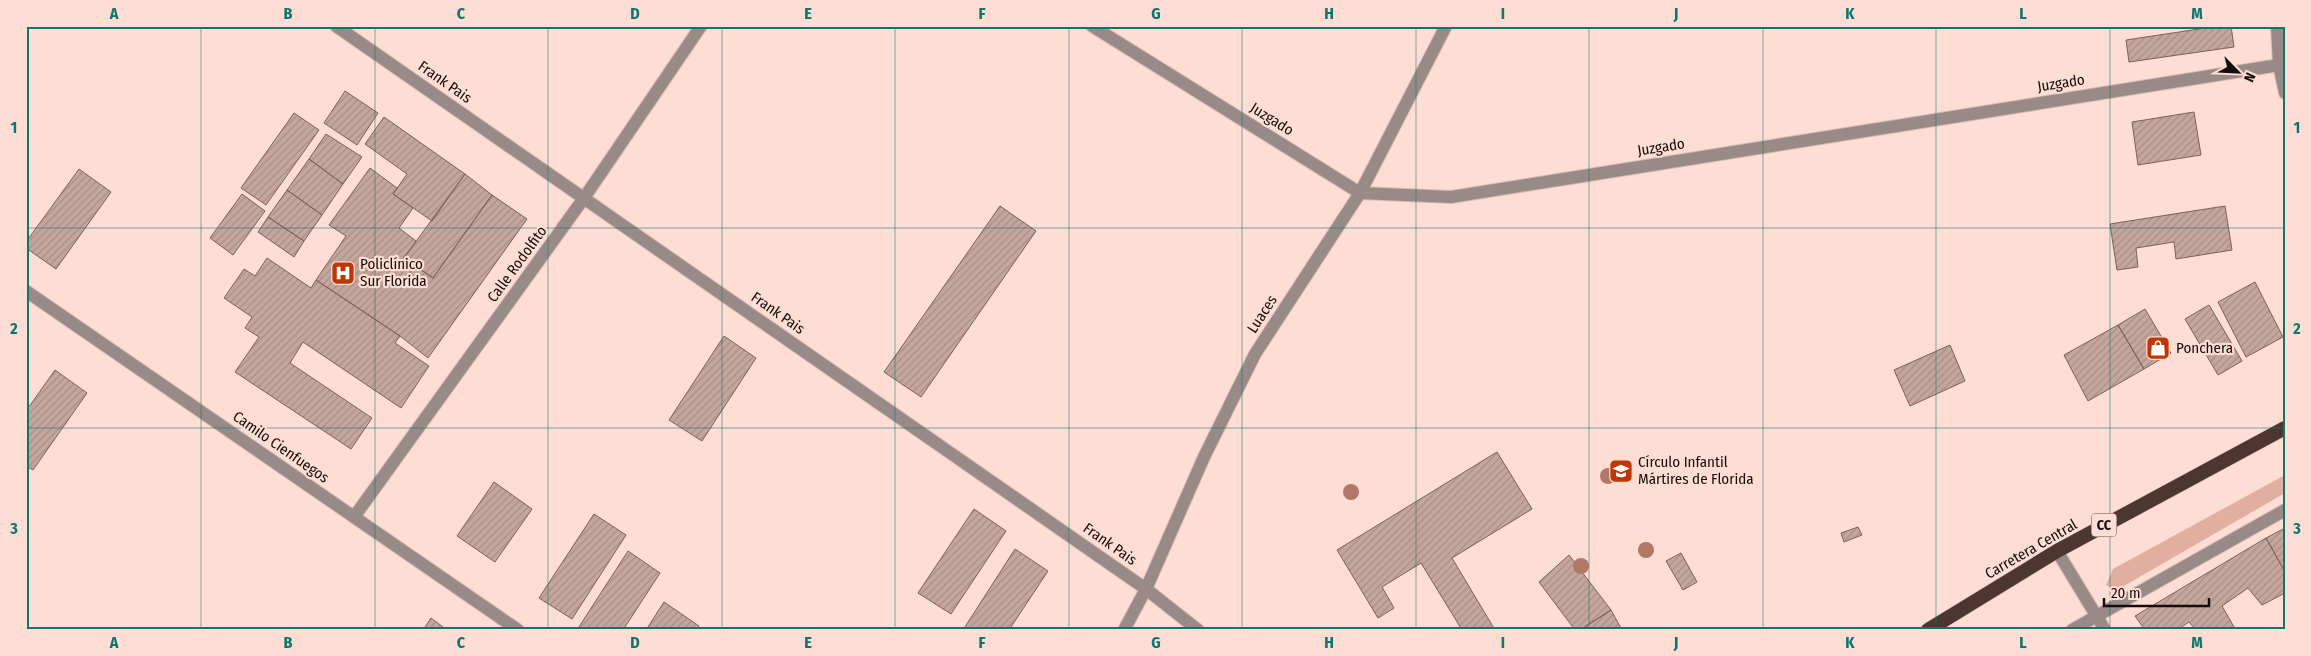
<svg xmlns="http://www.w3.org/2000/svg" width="2311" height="656" font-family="'Fira Sans Condensed',sans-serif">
	<defs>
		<pattern id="building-hatch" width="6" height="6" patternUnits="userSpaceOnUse" patternTransform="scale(1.25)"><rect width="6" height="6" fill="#c4a69d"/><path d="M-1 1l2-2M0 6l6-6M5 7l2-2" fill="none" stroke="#a88e86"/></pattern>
	</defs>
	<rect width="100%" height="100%" fill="#fdddd4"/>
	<path fill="#e2ae9f" d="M2285,475V493L2117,590L2106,585L2113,569Z"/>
	<path fill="url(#building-hatch)" stroke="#7c6159" d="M2219,26H2231L2234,47L2129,62L2126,40Z
		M345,91L378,113L357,145L324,123Z
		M2194,112L2201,155L2138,165L2132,122Z
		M294,113L319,130L266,205L241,188Z
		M384,117L465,174L432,221L393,194L407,174L365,144Z
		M326,134L362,157L343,184L309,159Z
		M309,159L343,184L322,215L287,190Z
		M370,168L397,188L393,194L413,208L399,228L416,241L404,258L433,278L492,195L527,219L428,358L400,336L316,280L346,236L329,225Z
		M79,169L111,192L56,269L26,248V242Z
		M465,174L492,195L433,278L404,258Z
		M287,190L322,215L304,241L268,217Z
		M242,194L265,211L233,255L210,238Z
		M1000,206L1036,231L921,397L884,372Z
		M2225,206L2232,250L2176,259L2174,242L2136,248L2138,267L2117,270L2110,224Z
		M268,217L304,241L294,257L258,232Z
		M267,258L311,288L316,280L400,336L395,343L429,366L401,408L303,342L290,363L372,418L351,449L235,372L259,337L245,328L252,317L224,298L244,269L255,276Z
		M2255,282L2283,337L2246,357L2218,302Z
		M2209,305L2242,361L2218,375L2185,319Z
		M2145,309L2171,353L2144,369L2118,325Z
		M2118,325L2144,369L2088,401L2064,355Z
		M724,336L756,358L702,441L669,420Z
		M1950,345L1965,381L1910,406L1894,370Z
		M55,370L87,393L33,470L26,466V411Z
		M1497,452L1532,509L1452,558L1495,630H1462L1421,563L1382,587L1394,608L1378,618L1337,550Z
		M494,482L532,509L495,562L457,536Z
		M974,509L1006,531L951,614L918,593Z
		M594,514L626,535L572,619L539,598Z
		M1858,527L1862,535L1844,542L1841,533Z
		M2285,528V572L2266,538Z
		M2266,538L2285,572V593L2262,605L2248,588L2222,606L2234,627L2230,630H2196L2189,622L2177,630H2145L2135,616Z
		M1015,549L1048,571L1009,630H963Z
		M628,551L660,573L623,630H577Z
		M1681,553L1697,582L1683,590L1666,561Z
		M1569,555L1611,610L1580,630H1575L1539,582Z
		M664,602L699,626L697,630H646Z
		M1611,610L1622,630H1580Z
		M431,618L447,630H423Z"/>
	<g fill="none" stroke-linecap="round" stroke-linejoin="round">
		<g stroke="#d8bcb4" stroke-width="14">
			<path id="minor" d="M336,26L1146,589L1198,630
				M1092,26L1360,193L1451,197L2279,65
				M2277,26L2279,65L2285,93
				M354,517L584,198L701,26
				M2057,551L2105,630
				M1124,630L1146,589L1204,457L1255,354L1360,193L1446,26
				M2072,630L2285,510"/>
		</g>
		<g stroke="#d8bcb4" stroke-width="14">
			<path id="tertiary" d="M26,291L518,630"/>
		</g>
		<g stroke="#d8bcb4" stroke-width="15">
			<path id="trunk" d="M1928,630L2057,551L2285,428"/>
		</g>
		<use href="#minor" stroke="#988b87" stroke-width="12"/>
		<use href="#tertiary" stroke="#988b87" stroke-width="12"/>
		<use href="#trunk" stroke="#4e3630" stroke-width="14"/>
	</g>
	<g fill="#b17767">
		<circle cx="1608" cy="476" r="8"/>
		<circle cx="1351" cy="492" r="8"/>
		<circle cx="1646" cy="550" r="8"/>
		<circle cx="1581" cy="566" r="8"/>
	</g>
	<path fill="none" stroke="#0f766e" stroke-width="1" stroke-opacity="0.55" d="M201,26V630M375,26V630M548,26V630M722,26V630M895,26V630M1069,26V630M1242,26V630M1416,26V630M1589,26V630M1763,26V630M1936,26V630M2110,26V630M26,228H2285M26,428H2285"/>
	<defs>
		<g id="hospital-square" transform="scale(1.25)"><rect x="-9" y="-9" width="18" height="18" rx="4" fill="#bf3605" stroke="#fdddd4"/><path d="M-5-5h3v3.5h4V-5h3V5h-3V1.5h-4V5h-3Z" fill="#fff"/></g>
		<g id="shop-square" transform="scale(1.25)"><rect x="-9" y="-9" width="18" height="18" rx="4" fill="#bf3605" stroke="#fdddd4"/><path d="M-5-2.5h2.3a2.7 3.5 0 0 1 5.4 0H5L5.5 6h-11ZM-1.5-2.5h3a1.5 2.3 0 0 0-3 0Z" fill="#fff"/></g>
		<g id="school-square" transform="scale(1.25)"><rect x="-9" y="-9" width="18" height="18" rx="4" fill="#bf3605" stroke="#fdddd4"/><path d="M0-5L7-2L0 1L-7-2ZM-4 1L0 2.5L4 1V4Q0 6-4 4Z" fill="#fff"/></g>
	</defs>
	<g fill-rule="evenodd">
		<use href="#hospital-square" x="343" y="273"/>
		<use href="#shop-square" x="2158" y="348"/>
		<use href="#school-square" x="1621" y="471"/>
	</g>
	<g text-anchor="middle" stroke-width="4.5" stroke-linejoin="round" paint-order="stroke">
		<rect fill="#fdddd4" stroke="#5b4b46" stroke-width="1" x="2091.5" y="513.5" width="25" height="23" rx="4"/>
		<g font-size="14" font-weight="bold" fill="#160c09">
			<text x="2104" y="530">CC</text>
		</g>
		<g font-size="15" fill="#160c09" stroke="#fdddd4">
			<text transform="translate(445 82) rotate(35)" y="5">Frank Pais</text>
			<text transform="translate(2061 83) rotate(-9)" y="5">Juzgado</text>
			<text transform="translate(1272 119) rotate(32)" y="5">Juzgado</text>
			<text transform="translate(1661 147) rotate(-9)" y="5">Juzgado</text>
			<text transform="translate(517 264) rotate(-54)" y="5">Calle Rodolfito</text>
			<text transform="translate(778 313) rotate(35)" y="5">Frank Pais</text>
			<text transform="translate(1262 314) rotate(-57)" y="5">Luaces</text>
			<text transform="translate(281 447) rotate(35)" y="5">Camilo Cienfuegos</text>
			<text transform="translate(1110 544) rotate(35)" y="5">Frank Pais</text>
			<text transform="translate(2031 549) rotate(-30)" y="5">Carretera Central</text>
		</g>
		<g font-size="15" fill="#160c09" stroke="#fdddd4" text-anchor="start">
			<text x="360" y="269">Policlínico<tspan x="360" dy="17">Sur Florida</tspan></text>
			<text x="2176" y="353">Ponchera</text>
			<text x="1638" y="467">Círculo Infantil<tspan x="1638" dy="17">Mártires de Florida</tspan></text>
		</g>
	</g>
	<rect width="2311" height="656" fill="none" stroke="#fdddd4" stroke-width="55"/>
	<g transform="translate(2238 72) rotate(114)" stroke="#fdddd4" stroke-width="4" paint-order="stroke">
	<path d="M0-4L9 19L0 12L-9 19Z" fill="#160c09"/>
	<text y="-8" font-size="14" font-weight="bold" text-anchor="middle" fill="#160c09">N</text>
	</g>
	<path d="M2104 598v8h105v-8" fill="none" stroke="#160c09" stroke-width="2.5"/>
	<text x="2111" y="598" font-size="15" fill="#160c09" stroke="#fdddd4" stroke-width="4" paint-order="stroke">20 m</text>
	<rect x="28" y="28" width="2256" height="600" fill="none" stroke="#0f766e" stroke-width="2"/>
	<g font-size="16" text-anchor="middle" font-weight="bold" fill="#0f766e">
		<text x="114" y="19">A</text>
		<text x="288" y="19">B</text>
		<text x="461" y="19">C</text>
		<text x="635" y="19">D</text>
		<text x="808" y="19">E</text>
		<text x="982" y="19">F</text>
		<text x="1156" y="19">G</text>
		<text x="1329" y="19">H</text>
		<text x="1503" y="19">I</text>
		<text x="1676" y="19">J</text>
		<text x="1850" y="19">K</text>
		<text x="2023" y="19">L</text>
		<text x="2197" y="19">M</text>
		<text x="14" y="133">1</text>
		<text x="2297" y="133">1</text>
		<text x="14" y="334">2</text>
		<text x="2297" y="334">2</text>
		<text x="14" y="534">3</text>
		<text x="2297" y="534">3</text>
		<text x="114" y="648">A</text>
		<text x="288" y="648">B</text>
		<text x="461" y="648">C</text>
		<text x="635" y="648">D</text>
		<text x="808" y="648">E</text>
		<text x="982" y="648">F</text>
		<text x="1156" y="648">G</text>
		<text x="1329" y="648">H</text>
		<text x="1503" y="648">I</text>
		<text x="1676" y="648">J</text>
		<text x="1850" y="648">K</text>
		<text x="2023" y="648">L</text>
		<text x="2197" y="648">M</text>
	</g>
</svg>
